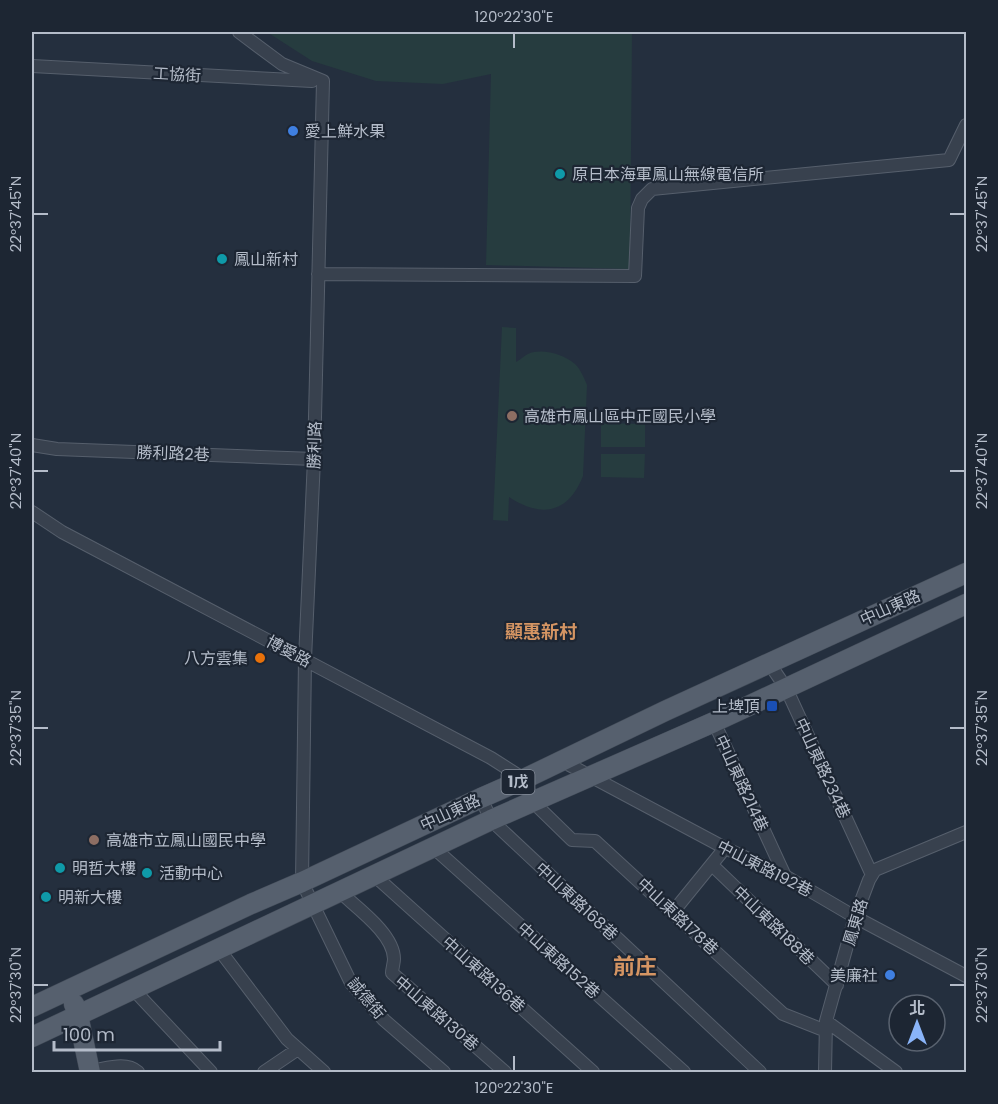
<svg xmlns="http://www.w3.org/2000/svg" width="998" height="1104" font-family="Poppins,'Noto Sans TC',sans-serif">
	<rect width="100%" height="100%" fill="#242f3e"/>
	<path fill="#263c3f" d="M267,32H632L630,269L486,265L491,74L443,84L376,81L312,61Z
		M502,327L516,328V362C520,360 524,356 528,354C542,348 563,354 575,364C581,370 584,378 587,385L583,476C568,514 541,518 509,497L508,521L493,520Z
		M601,423L645,424V447H601Z
		M601,454H645L644,478L601,477Z"/>
	<g fill="none" stroke-linecap="round" stroke-linejoin="round">
		<g stroke="#565f6c" stroke-width="14">
			<path id="minor" d="M239,32L282,64L323,81L314,459L305,659L302,882L351,983L384,1020L444,1072
				M32,66L312,81
				M318,274L635,276L638,208L642,199L652,189L949,160L966,125
				M32,445L57,449L314,459
				M32,512L62,532L491,758L524,779L533,802L572,840L595,841L783,1014L826,1031
				M769,663L786,688L872,875
				M714,722L785,876
				M562,761L725,848L785,876L855,917L966,976
				M481,798L491,820L760,1072
				M434,848L684,1072
				M712,865L837,985
				M375,876L593,1072
				M340,892C357,908 394,934 394,959C394,963 392,969 392,973L505,1072
				M673,912L725,848
				M218,948L287,1039L324,1072
				M132,988L211,1072
				M826,1021L896,1072
				M90,1071C106,1069 125,1061 138,1072
				M264,1072L298,1049
				M825,1072L826,1021L855,917L869,880L875,870L966,832"/>
		</g>
		<g stroke="#414a57" stroke-width="21">
			<path id="primary" d="M74,1004L78,1015L90,1072
				M32,1007L251,904L302,882L481,798L524,779L665,711L966,573
				M32,1037L491,820L714,722L966,604"/>
		</g>
		<use href="#minor" stroke="#38414e" stroke-width="12"/>
		<use href="#primary" stroke="#56606e" stroke-width="20"/>
	</g>
	<path fill="none" stroke="#b4bcc9" stroke-width="2" d="M514,33V48M33,214H48M950,214H965M33,471H48M950,471H965M33,728H48M950,728H965M33,985H48M950,985H965M514,1056V1071"/>
	<g fill="#3f7fe0" stroke="#1d2633" stroke-width="2">
		<circle cx="293" cy="131" r="6"/>
		<circle cx="890" cy="975" r="6"/>
	</g>
	<g fill="#0f9aa8" stroke="#1d2633" stroke-width="2">
		<circle cx="560" cy="174" r="6"/>
		<circle cx="222" cy="259" r="6"/>
		<circle cx="60" cy="868" r="6"/>
		<circle cx="147" cy="873" r="6"/>
		<circle cx="46" cy="897" r="6"/>
	</g>
	<g fill="#8d6e63" stroke="#1d2633" stroke-width="2">
		<circle cx="512" cy="416" r="6"/>
		<circle cx="94" cy="840" r="6"/>
	</g>
	<circle fill="#e8710a" stroke="#1d2633" stroke-width="2" cx="260" cy="658" r="6"/>
	<rect fill="#1a4fb4" stroke="#1d2633" stroke-width="2" x="766" y="700" width="12" height="12" rx="3"/>
	<g text-anchor="middle" stroke-width="4.5" stroke-linejoin="round" paint-order="stroke">
		<rect fill="#1d2633" stroke="#878f9c" stroke-width="1.5" x="501.5" y="770" width="33" height="24" rx="4.5"/>
		<g font-size="15" font-weight="bold" fill="#b4bcc9">
			<text x="518" y="787">1戊</text>
		</g>
		<g font-size="16" fill="#b4bcc9" stroke="#1d2633">
			<text transform="translate(177 74) rotate(3)" y="6">工協街</text>
			<text transform="translate(314 445) rotate(-88)" y="6">勝利路</text>
			<text transform="translate(173 453) rotate(2)" y="6">勝利路2巷</text>
			<text transform="translate(890 607) rotate(-24)" y="6">中山東路</text>
			<text transform="translate(289 651) rotate(28)" y="6">博愛路</text>
			<text transform="translate(823 768) rotate(65)" y="6">中山東路234巷</text>
			<text transform="translate(742 783) rotate(65)" y="6">中山東路214巷</text>
			<text transform="translate(450 812) rotate(-25)" y="6">中山東路</text>
			<text transform="translate(765 868) rotate(27)" y="6">中山東路192巷</text>
			<text transform="translate(577 901) rotate(43)" y="6">中山東路168巷</text>
			<text transform="translate(678 916) rotate(43)" y="6">中山東路178巷</text>
			<text transform="translate(855 922) rotate(-73)" y="6">鳳東路</text>
			<text transform="translate(774 925) rotate(44)" y="6">中山東路188巷</text>
			<text transform="translate(559 960) rotate(42)" y="6">中山東路152巷</text>
			<text transform="translate(484 974) rotate(42)" y="6">中山東路136巷</text>
			<text transform="translate(367 998) rotate(50)" y="6">誠德街</text>
			<text transform="translate(437 1013) rotate(41)" y="6">中山東路130巷</text>
		</g>
		<g font-size="16" fill="#b4bcc9" stroke="#1d2633" text-anchor="start">
			<text x="305" y="137">愛上鮮水果</text>
			<text x="572" y="180">原日本海軍鳳山無線電信所</text>
			<text x="234" y="265">鳳山新村</text>
			<text x="524" y="422">高雄市鳳山區中正國民小學</text>
			<text x="248" y="664" text-anchor="end">八方雲集</text>
			<text x="760" y="712" text-anchor="end">上埤頂</text>
			<text x="106" y="846">高雄市立鳳山國民中學</text>
			<text x="72" y="874">明哲大樓</text>
			<text x="159" y="879">活動中心</text>
			<text x="58" y="903">明新大樓</text>
			<text x="878" y="981" text-anchor="end">美廉社</text>
		</g>
		<g font-size="18" font-weight="bold" fill="#d59563" stroke="#1d2633">
			<text x="541" y="638">顯惠新村</text>
		</g>
		<g font-size="22" font-weight="bold" fill="#d59563" stroke="#1d2633">
			<text x="635" y="974">前庄</text>
		</g>
	</g>
	<rect width="998" height="1104" fill="none" stroke="#1d2633" stroke-width="66"/>
	<g transform="translate(917 1023)"><circle r="28" fill="#1d2633" stroke="#59626f" stroke-width="1.5"/>
	<path d="M0-4.5L10 22L0 15L-10 22Z" fill="#8ab4f8"/>
	<text y="-9" font-size="16" font-weight="bold" text-anchor="middle" fill="#b4bcc9">北</text>
	</g>
	<path d="M54 1041v9h166v-9" fill="none" stroke="#b4bcc9" stroke-width="3"/>
	<text x="63" y="1041" font-size="18" fill="#b4bcc9" stroke="#1d2633" stroke-width="4.5" paint-order="stroke">100 m</text>
	<rect x="33" y="33" width="932" height="1038" fill="none" stroke="#b4bcc9" stroke-width="2"/>
	<g font-size="15" text-anchor="middle" fill="#b4bcc9">
		<text x="514" y="22">120°22'30"E</text>
		<text transform="translate(16 214) rotate(-90)" y="5">22°37'45"N</text>
		<text transform="translate(982 214) rotate(-90)" y="5">22°37'45"N</text>
		<text transform="translate(16 471) rotate(-90)" y="5">22°37'40"N</text>
		<text transform="translate(982 471) rotate(-90)" y="5">22°37'40"N</text>
		<text transform="translate(16 728) rotate(-90)" y="5">22°37'35"N</text>
		<text transform="translate(982 728) rotate(-90)" y="5">22°37'35"N</text>
		<text transform="translate(16 985) rotate(-90)" y="5">22°37'30"N</text>
		<text transform="translate(982 985) rotate(-90)" y="5">22°37'30"N</text>
		<text x="514" y="1093">120°22'30"E</text>
	</g>
</svg>
